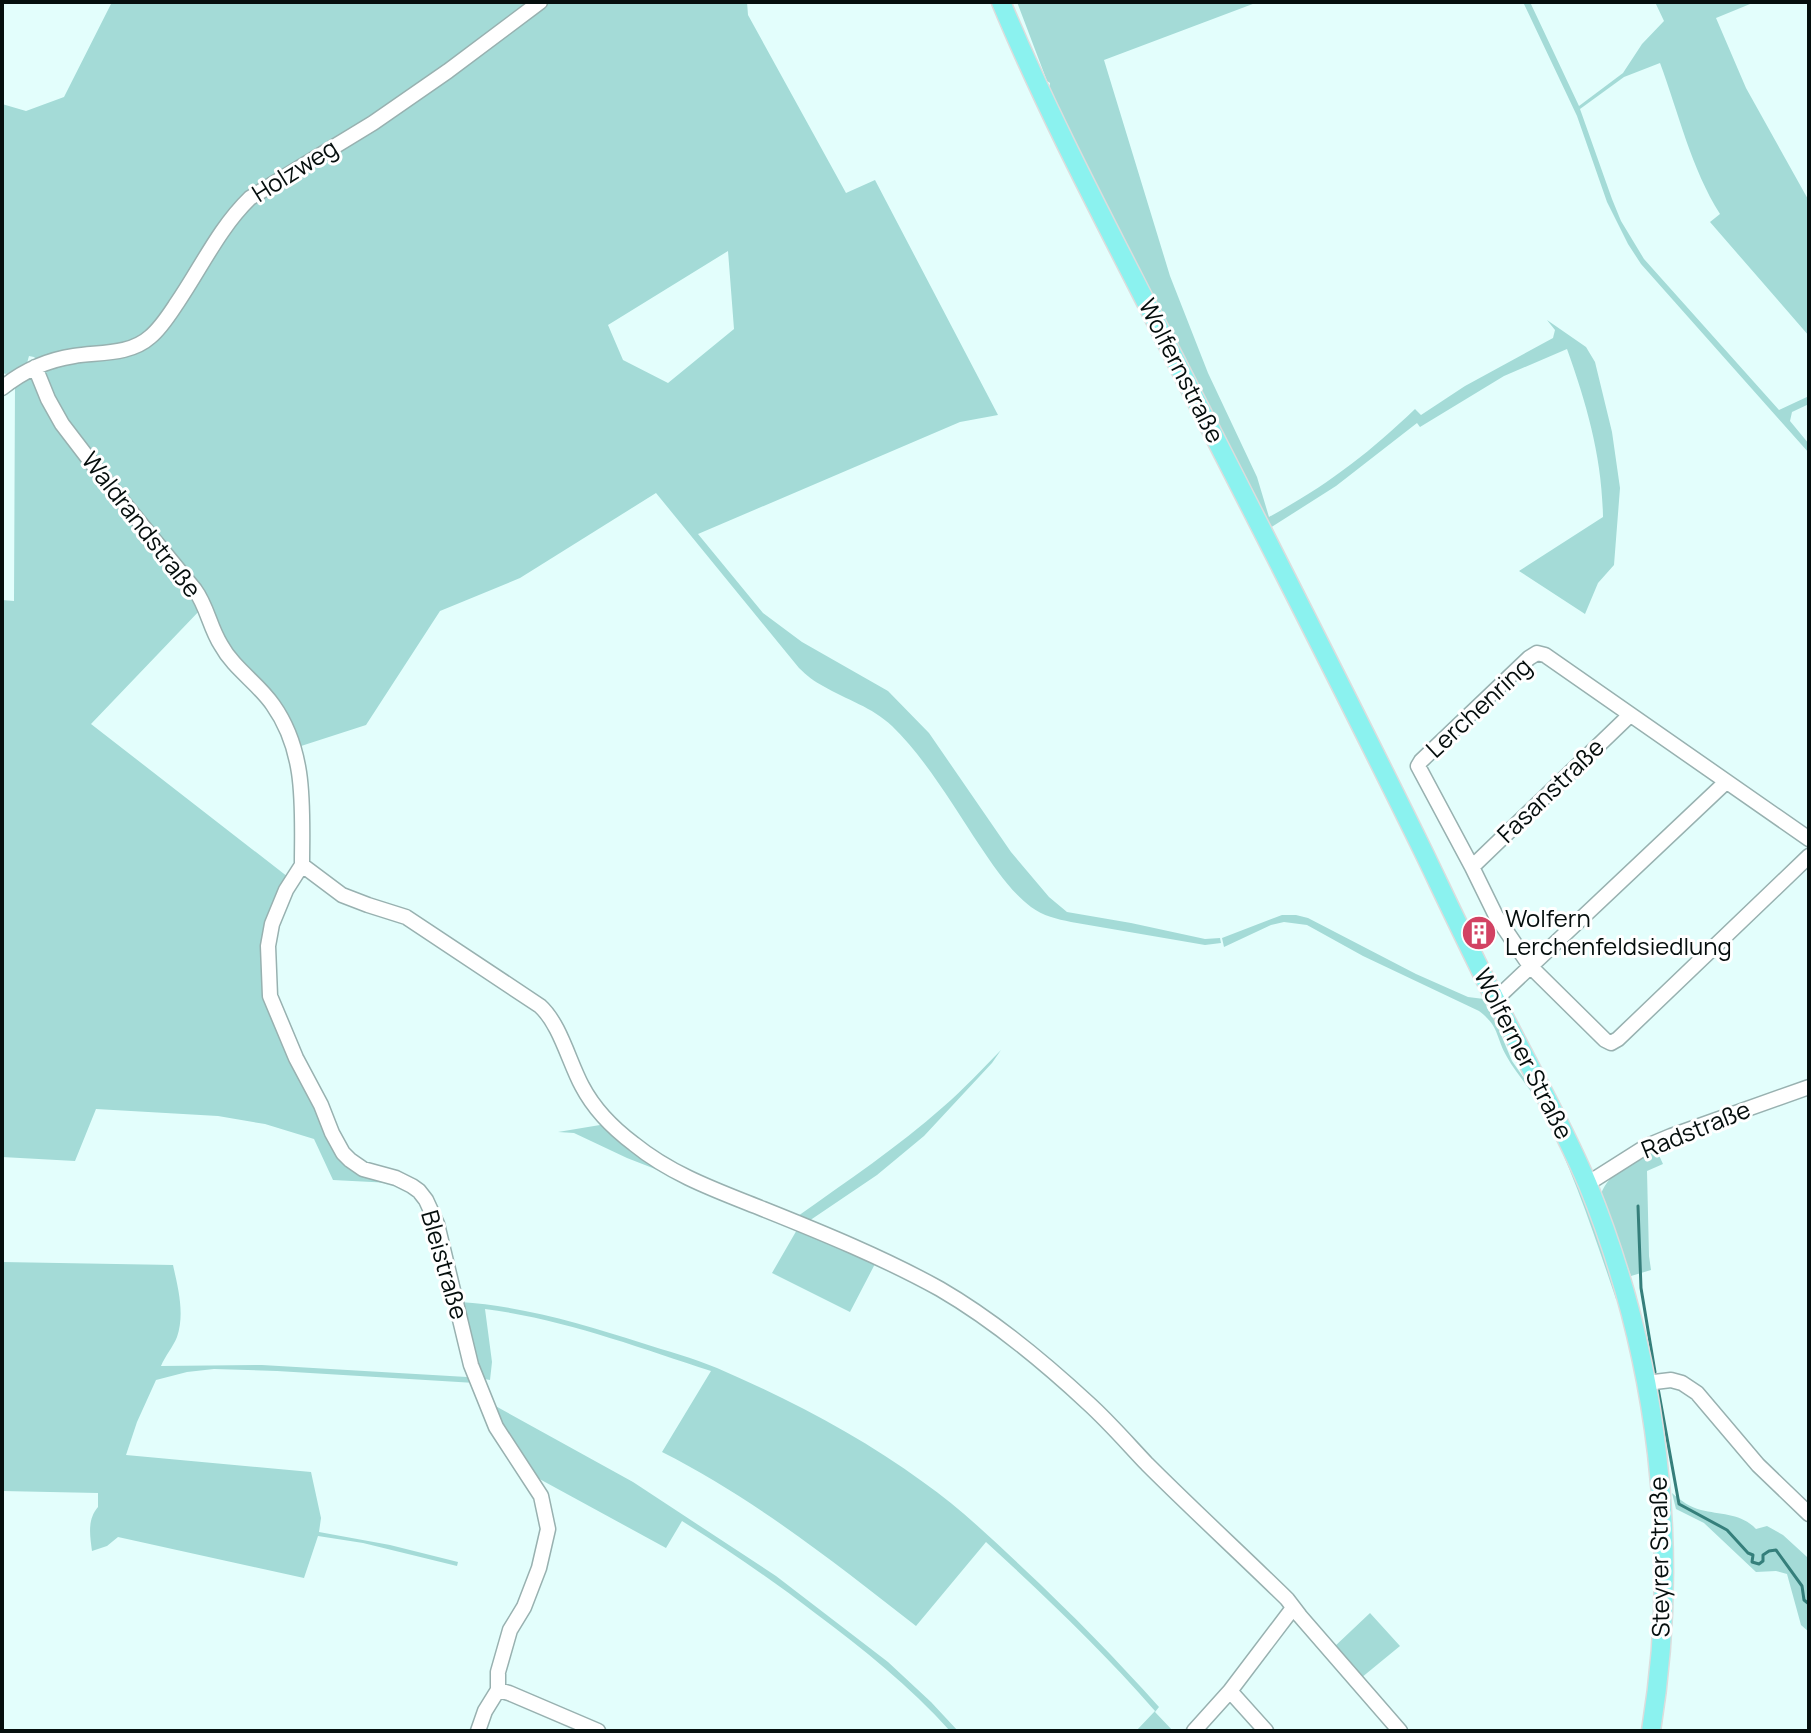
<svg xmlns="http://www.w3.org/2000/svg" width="1811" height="1733" font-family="Manrope,sans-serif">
	<rect width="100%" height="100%" fill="#e3fefc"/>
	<path fill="#a4dbd7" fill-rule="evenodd" d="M112,2H531L369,120L247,197L161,319L134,342L39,362L34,357L29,356L27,363L6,374L2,373V104L26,111L64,97Z
		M548,2H747L748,15L846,193L875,180L998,415L960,422L698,534L763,613L802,642L888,691L929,733L1011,852L1049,897L1067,912L1131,923L1205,939L1220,938L1221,943L1205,945L1071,922C1057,919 1043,916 1031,907C1010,891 995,868 980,846C954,807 926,759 892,726C872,707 847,700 823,686C815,682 806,675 799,668L656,493L520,578L440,611L366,725L298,747L215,626L65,421L43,374L46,367C54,365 63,362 72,361C100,355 137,361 159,338L237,215ZM728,251L734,329L668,383L623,360L608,325Z
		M1017,2H1258L1104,60L1170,276L1208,373L1257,477L1269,517C1326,486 1368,454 1415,409L1421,415L1465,386L1553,338L1555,330L1547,320L1586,347L1595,362L1612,432L1620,488L1614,565L1598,583L1585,614L1519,571L1603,517C1602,457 1587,405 1567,349L1504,376L1420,427L1417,423L1336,486L1270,528L1049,90L1050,83L1047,81Z
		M1523,2H1530L1579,106L1623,73L1642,44L1664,21L1655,2H1755L1716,18L1746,88L1809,201V336L1710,222L1720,214C1691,168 1679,114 1660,63L1624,77L1580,109L1612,199L1621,221L1644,259L1779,410L1809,396V404L1792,412L1790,421L1809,444V453L1641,264L1628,244L1607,202L1577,116Z
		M29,375L34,376L202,608L91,724L288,877L269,913L260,948L264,949L265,988L331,1141L409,1190L391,1183L333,1180L314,1139L265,1124L218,1116L96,1109L75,1161L2,1157V600L14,601L15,385Z
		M1282,915H1296L1308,918L1416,974L1468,997L1484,999L1487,1008L1492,1013L1512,1061L1545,1108L1586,1198L1618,1295L1616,1299C1594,1234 1573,1170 1542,1109C1532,1090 1517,1075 1507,1057C1495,1036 1500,1027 1479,1011L1363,956L1307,925L1284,922L1271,925L1224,947L1222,938Z
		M1001,1050L992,1063L924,1136L877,1175L806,1223L798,1216C847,1181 898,1147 943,1107C964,1089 982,1069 1001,1050Z
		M606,1124L686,1181L627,1158L574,1133L558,1132Z
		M1656,1149L1663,1164L1647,1171L1649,1256L1651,1270L1631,1276L1601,1194C1608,1172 1637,1160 1656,1149Z
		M798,1228L876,1262L850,1312L772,1273Z
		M2,1262L173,1265C178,1288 185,1313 177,1337C173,1347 165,1356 161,1366L262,1365L467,1377L471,1373L475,1383L277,1371L214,1369L187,1372L156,1380L137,1422L126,1455L311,1472L321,1518L319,1532L390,1545L458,1562L457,1566L363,1543L318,1536L304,1578L118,1537L107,1546L92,1551C90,1535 87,1520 98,1507V1493L2,1491Z
		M460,1302C523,1306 583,1324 642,1343C667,1351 693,1358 717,1368C789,1399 860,1436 923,1482C959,1507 992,1539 1024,1569C1071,1613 1116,1659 1159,1707L1155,1712L1173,1731H1136L1155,1711C1103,1651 1045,1596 986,1542L916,1626C835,1563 755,1499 662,1452L711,1371C637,1347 563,1319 485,1309L492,1362L490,1380L479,1378Z
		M490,1403L633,1482L776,1576L888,1662L931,1702L958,1731H950C910,1686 863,1649 815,1613C772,1580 728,1550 682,1521L666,1548L534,1476L504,1434Z
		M1672,1493C1681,1501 1690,1507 1701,1510C1721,1515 1741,1513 1756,1529L1767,1526L1783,1535L1806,1556L1809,1559V1632L1801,1625L1787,1574L1776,1571L1756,1572L1704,1523L1676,1509Z
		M1370,1613L1400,1646L1361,1678L1333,1648Z"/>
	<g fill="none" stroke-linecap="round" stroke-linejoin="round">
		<path stroke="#357f7b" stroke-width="3" d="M1638,1206L1641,1288L1655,1372
			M1658,1388L1679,1504L1727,1530L1748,1553L1753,1555L1752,1562L1759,1564L1763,1561V1555L1769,1551L1776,1550L1802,1586L1804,1600L1809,1604"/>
		<g stroke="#98b1b0" stroke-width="17">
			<path id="minor" d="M35,367L48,399L62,424L101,475L195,590C207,606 210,628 221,645C234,669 258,683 273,705C307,753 302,809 302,865L342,895L368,905L406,917L540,1006C560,1024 569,1062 582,1086C594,1109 614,1129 634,1144C672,1175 718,1191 763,1209C823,1233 884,1258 940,1289C990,1318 1046,1364 1088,1403C1109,1422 1128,1444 1147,1464C1193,1510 1241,1554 1287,1599L1300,1616L1400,1731
				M2,388C23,371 47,360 74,356C99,352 130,355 150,337C161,328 169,315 177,303C201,268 219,228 250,198L373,123L448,71L540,2
				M1809,839L1545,655L1537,653L1529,658L1421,761L1418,766L1472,867L1496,916L1530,966L1605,1040L1611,1043L1618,1039L1809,856
				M302,865L286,890L272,924L268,946L270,996L296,1058L321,1105L332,1133L343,1153L350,1160L363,1169L396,1178L412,1186L419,1191L426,1200L437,1224L471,1365L496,1427L541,1496L548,1529L539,1568L524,1607L510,1630L498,1672V1690L485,1711L478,1731
				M1472,867L1630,715
				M1495,1000L1726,782
				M1587,1184L1647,1146L1671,1136L1809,1087
				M1646,1383L1671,1380L1682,1383L1697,1393L1758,1465L1809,1514
				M498,1690L509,1693L598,1731
				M1194,1731L1230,1691
				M1266,1731L1230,1691L1293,1608"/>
		</g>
		<g stroke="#dcdddd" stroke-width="21">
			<path id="major" d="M1001,2C1047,112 1103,218 1157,324C1247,501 1338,677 1425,855C1448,903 1471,952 1495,999C1526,1061 1561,1121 1588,1185C1658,1357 1681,1547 1651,1731"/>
		</g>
		<use href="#minor" stroke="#fff" stroke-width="14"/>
		<use href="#major" stroke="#8bf2ef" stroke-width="18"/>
	</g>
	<defs>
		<g id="building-disc" transform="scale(1.8)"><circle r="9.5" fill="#d24263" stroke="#fff"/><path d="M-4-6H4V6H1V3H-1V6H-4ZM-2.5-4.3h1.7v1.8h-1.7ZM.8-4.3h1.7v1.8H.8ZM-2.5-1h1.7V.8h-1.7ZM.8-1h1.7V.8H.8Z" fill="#fff"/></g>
	</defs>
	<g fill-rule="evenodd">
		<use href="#building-disc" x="1479" y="933"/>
	</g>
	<g text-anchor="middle" stroke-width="6" stroke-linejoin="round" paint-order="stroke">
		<g font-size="24" fill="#050e0d" stroke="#fff">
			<text transform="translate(295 171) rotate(-32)" y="8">Holzweg</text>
			<text transform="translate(1181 371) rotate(63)" y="8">Wolfernstraße</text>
			<text transform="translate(141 525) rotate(52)" y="8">Waldrandstraße</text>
			<text transform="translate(1479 708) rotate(-43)" y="8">Lerchenring</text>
			<text transform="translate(1551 791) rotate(-44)" y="8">Fasanstraße</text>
			<text transform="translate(1523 1054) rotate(63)" y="8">Wolferner Straße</text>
			<text transform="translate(1696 1130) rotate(-22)" y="8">Radstraße</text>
			<text transform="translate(444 1265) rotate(74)" y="8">Bleistraße</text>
			<text transform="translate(1660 1557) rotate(-91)" y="8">Steyrer Straße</text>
		</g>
		<g font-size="24" fill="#050e0d" stroke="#fff" text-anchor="start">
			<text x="1505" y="927">Wolfern<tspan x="1505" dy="28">Lerchenfeldsiedlung</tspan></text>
		</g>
	</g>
	<rect width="1811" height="1733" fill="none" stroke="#050e0d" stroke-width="8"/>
</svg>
